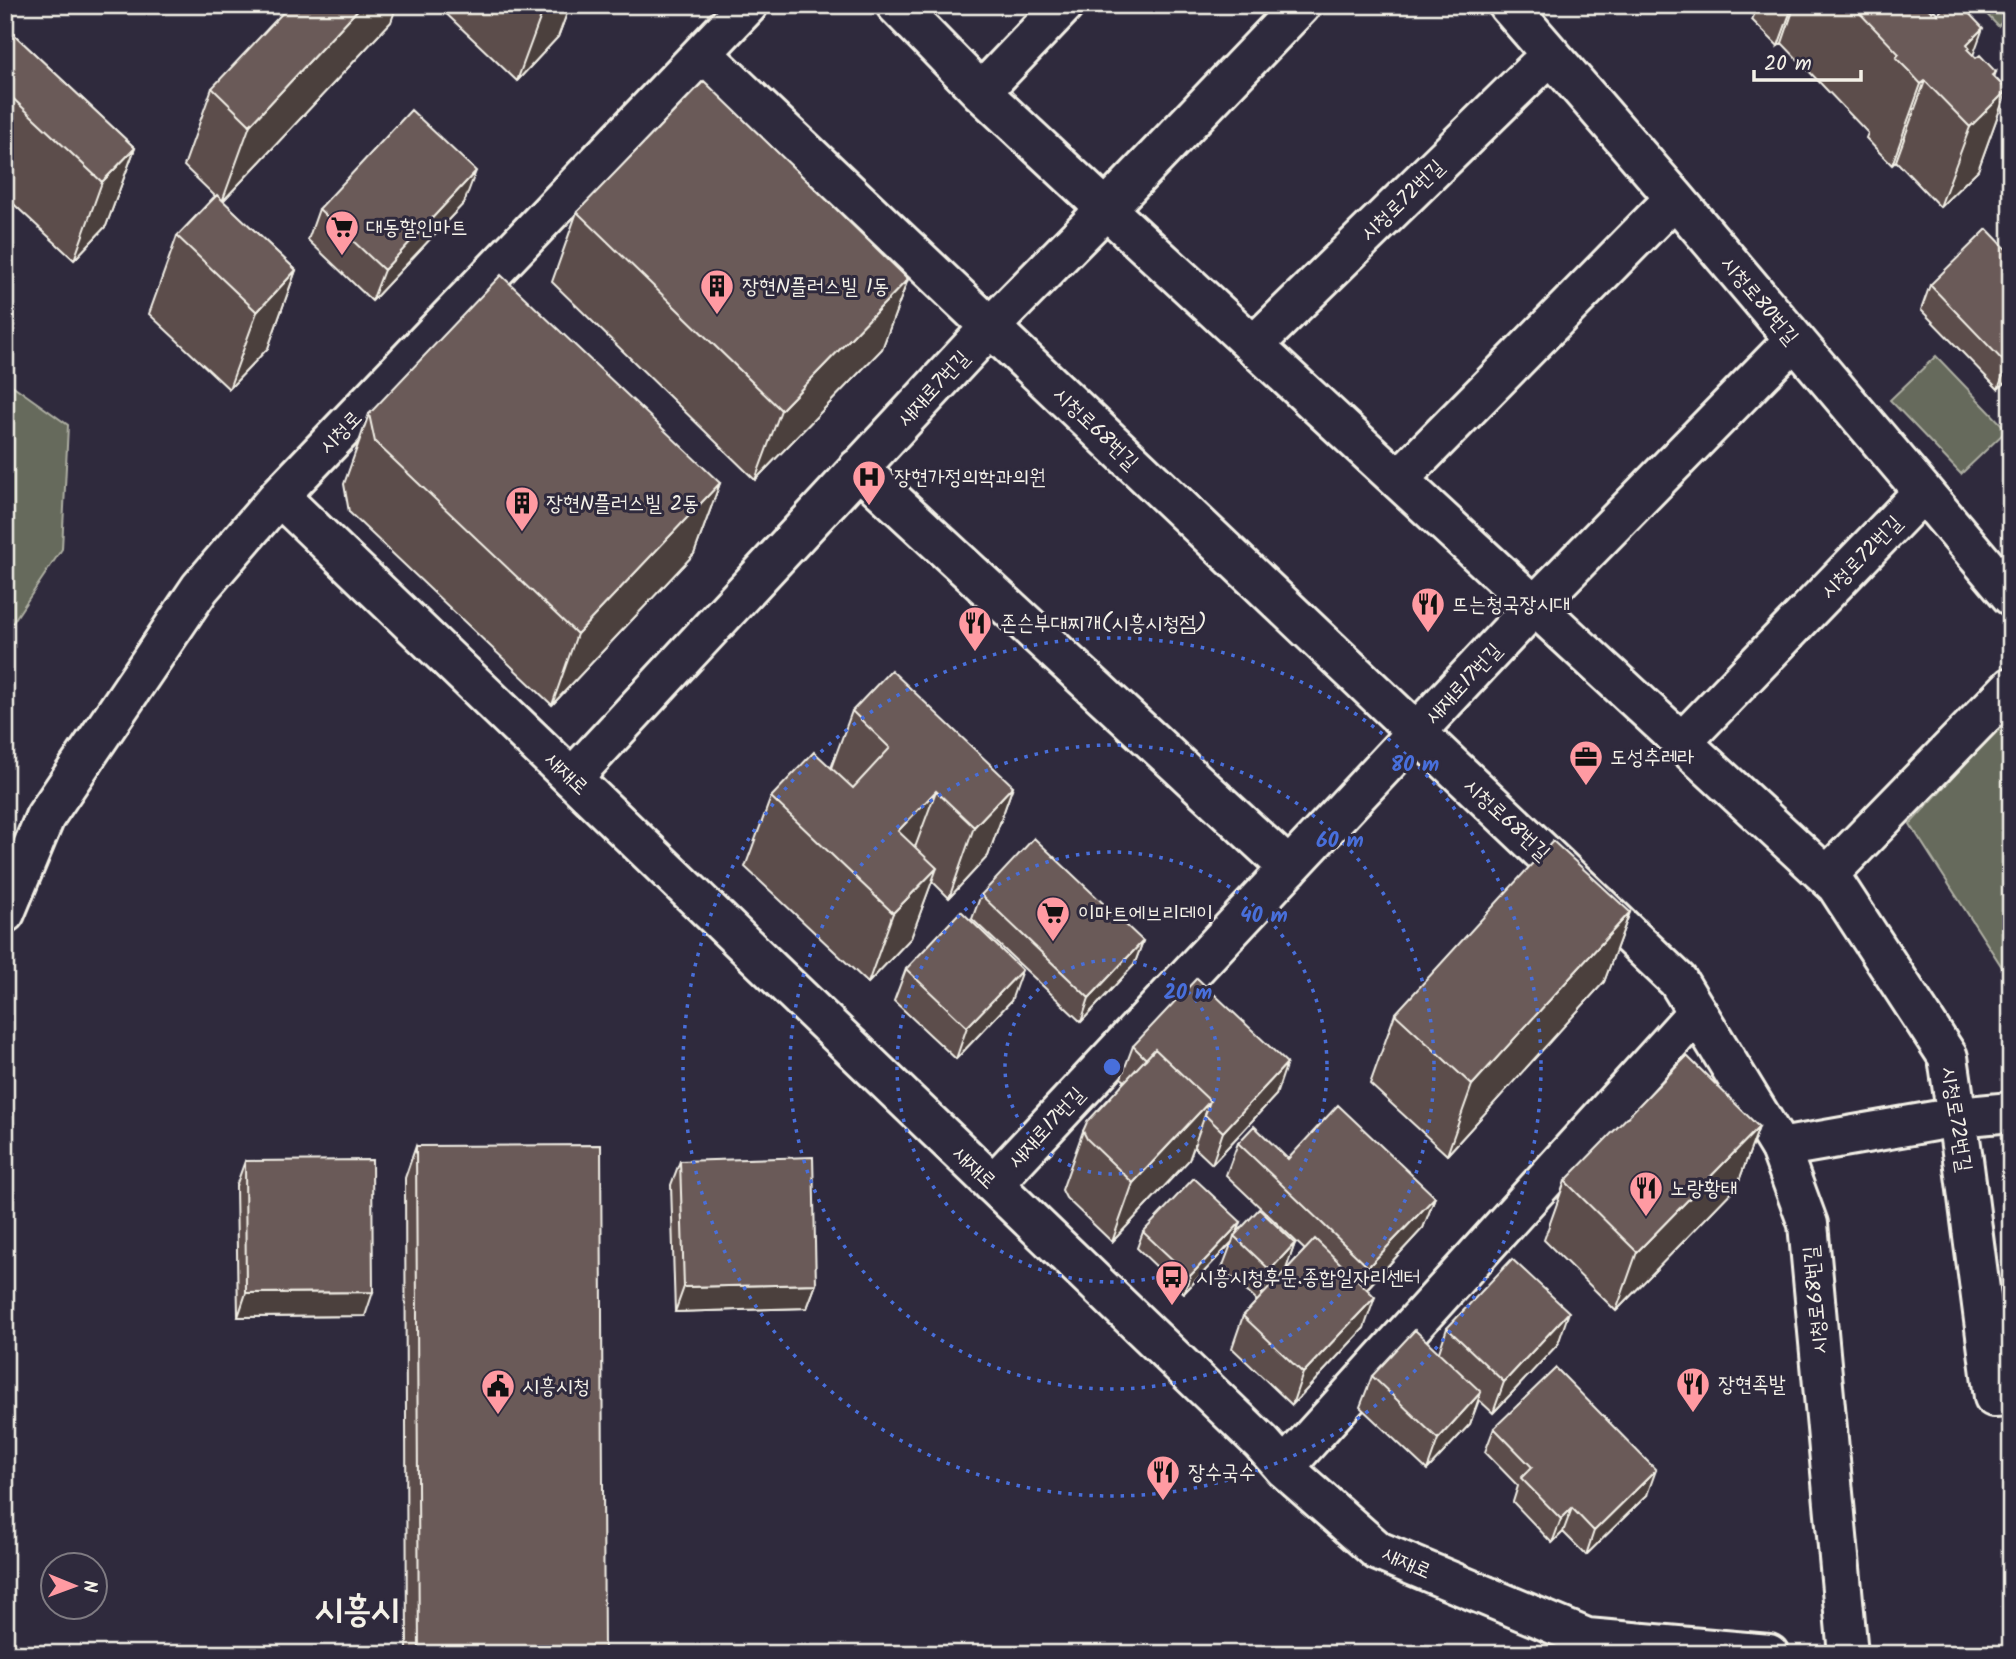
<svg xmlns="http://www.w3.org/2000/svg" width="2016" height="1659" font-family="Kalam,'Poor Story',sans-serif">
	<rect width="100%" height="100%" fill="#2f2a3d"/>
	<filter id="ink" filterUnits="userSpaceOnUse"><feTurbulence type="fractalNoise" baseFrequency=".0143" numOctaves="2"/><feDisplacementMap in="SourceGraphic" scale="14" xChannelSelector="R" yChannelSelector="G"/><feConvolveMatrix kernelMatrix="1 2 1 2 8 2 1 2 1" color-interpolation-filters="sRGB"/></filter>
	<g filter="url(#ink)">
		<path fill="#666a5c" stroke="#adaea2" stroke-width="2" d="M1978,5H2011V14L1998,26Z
			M1936,356L2007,430L1961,474L1890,400Z
			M5,380L68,425L62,549L5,634Z
			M2011,714V981L1910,824Z"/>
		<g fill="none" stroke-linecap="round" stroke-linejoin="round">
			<g stroke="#f4f1e8" stroke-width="44">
				<path id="street" d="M896,5L981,92L1106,209L1836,885L1948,1057L1963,1159L1994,1397L2011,1396
					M1508,5L1675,198L2011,596
					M981,92L1064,5
					M1254,345L1550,55
					M858,468L1289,868
					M1399,479L1675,198
					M1682,742L1923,492
					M572,778L990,327L1106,209L1301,5
					M1827,876L2011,687
					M1780,1148L1957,1117L2011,1112
					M993,1184L1535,605L1794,340
					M1284,1468L1697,1012"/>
			</g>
			<g stroke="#f4f1e8" stroke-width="44">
				<path id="secondary" d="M702,53L1678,981L1780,1148L1808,1224L1848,1654
					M279,496L1261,1442L1284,1468L1378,1551L1587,1638L1769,1654
					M5,913L45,817L200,588L279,496L748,5"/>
			</g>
			<use href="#street" stroke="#2f2a3d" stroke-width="38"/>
			<use href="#secondary" stroke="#2f2a3d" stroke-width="38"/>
		</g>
		<path fill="#5c4d4c" stroke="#f4f1e8" stroke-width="2" d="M437,5H570L558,37L517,81Z
			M1745,5H1926V6L2007,90L1978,170L1940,207L1896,161L1892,165L1879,152L1866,138L1868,133L1782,43L1778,46L1752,20L1754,15Z
			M391,22L223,201L296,270L268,348L229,389L149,314L177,236L215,196L184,166L212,88Z
			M5,26L135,148L106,226L74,260L5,196Z
			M464,203L372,301L308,240L319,209Z
			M577,212L908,279L882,349L755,480L552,282Z
			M2011,254V385L2007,381L1998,389L1921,310L1930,285Z
			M369,414L720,483L694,554L552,705L349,512L344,484Z
			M852,711L1013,786L988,856L949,898L932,881L911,938L868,983L745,867L771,797L831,768Z
			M981,895L1143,941L1134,965L1081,1022L972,919Z
			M1630,912L1604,982L1447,1155L1370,1084L1395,1014Z
			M906,969L1011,1001L956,1059L894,1001Z
			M1133,1046L1276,1095L1212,1164L1194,1147L1189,1160L1112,1242L1066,1198L1062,1190L1083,1131L1125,1081L1121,1078Z
			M1759,1127L1737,1186L1616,1311L1544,1240L1565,1181Z
			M1238,1143L1288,1159L1435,1197L1423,1228L1367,1289L1364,1328L1292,1405L1232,1348L1243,1316L1257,1301L1222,1268L1232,1242L1184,1293L1137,1248L1143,1232L1241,1222L1237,1233L1295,1243L1285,1271L1305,1250L1226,1175Z
			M416,1146L604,1654H407L405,1178Z
			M245,1161L365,1316L238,1317L236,1186Z
			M680,1161L816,1284L807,1308L675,1312L671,1185Z
			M1447,1328L1558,1344L1493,1413L1479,1400L1470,1424L1427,1470L1360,1407L1372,1376L1439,1352Z
			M1494,1428L1647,1495L1586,1555L1563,1532L1552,1543L1513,1502L1518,1486L1485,1452Z"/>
		<path fill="#4b3f3e" stroke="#f4f1e8" stroke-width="2" d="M362,5H397L391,22L222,202L250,125Z
			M545,5H570L558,37L517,81Z
			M1793,5H1795L1782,43L1778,46Z
			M1983,28L1954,108L1967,44Z
			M1996,72L1980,117L2007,90L1978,170L1940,207L1970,127L1992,75Z
			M1925,81L1896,161L1892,165L1921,84Z
			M135,148L106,226L74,260L102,182Z
			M476,171L464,203L372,301L384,270Z
			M296,270L268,348L229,389L257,312Z
			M908,279L882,349L755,480L781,410Z
			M2011,362V371L2007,381L1998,389L2007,365Z
			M720,483L694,554L552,705L577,634Z
			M1013,786L988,856L949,898L974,827Z
			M936,791L910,861L898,831Z
			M937,868L911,938L868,983L893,913Z
			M1630,912L1604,982L1447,1155L1472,1085Z
			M1143,941L1134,965L1081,1022L1089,998Z
			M1022,970L1011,1001L956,1059L967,1027Z
			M1287,1063L1276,1095L1212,1164L1223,1132Z
			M1210,1101L1189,1160L1112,1242L1133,1183Z
			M1759,1127L1737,1186L1616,1311L1637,1252Z
			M1435,1197L1423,1228L1357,1299L1368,1267Z
			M1241,1222L1235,1237L1234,1236L1232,1242L1184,1293L1190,1276Z
			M1295,1243L1284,1275L1259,1302L1270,1270Z
			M816,1284L807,1308L675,1312L684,1287Z
			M373,1292L365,1316L238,1317L246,1293Z
			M1375,1297L1364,1328L1292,1405L1303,1373Z
			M1569,1312L1558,1344L1493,1413L1504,1382Z
			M1481,1392L1470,1424L1427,1470L1438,1439Z
			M1656,1470L1647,1495L1586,1555L1594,1531Z
			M1572,1508L1563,1532L1552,1543L1561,1519Z"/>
		<path fill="#6b5a58" stroke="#f4f1e8" stroke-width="2" d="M290,5H362L250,125L212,88Z
			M1852,5H1924L1932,12L1934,10L1938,14L1946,5H1961L1983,28L1967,44L1970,48L1968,50L1976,58L1980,55L1996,72L1992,75L2007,90L1970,127L1925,81L1921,84L1909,71L1896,58L1899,54Z
			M5,26L135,148L102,182L5,91Z
			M704,81L908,279L781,410L577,212Z
			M411,110L476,171L384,270L319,209Z
			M217,195L296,270L257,312L177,236Z
			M1987,229L2011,254V362L2007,365L1930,285Z
			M501,275L720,483L577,634L375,442L369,414Z
			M891,670L1013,786L974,827L936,791L898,831L937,868L893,913L771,797L814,752L853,788L890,748L852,711Z
			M1034,838L1143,941L1089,998L981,895Z
			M1553,841L1630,912L1472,1085L1395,1014Z
			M961,911L1022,970L967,1027L906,969Z
			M1197,978L1287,1063L1223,1132L1205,1115L1210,1101L1155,1049L1146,1059L1133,1046Z
			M1155,1049L1210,1101L1133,1183L1087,1139L1083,1131L1087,1122Z
			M1687,1056L1759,1127L1637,1252L1565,1181Z
			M1338,1105L1435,1197L1368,1267L1238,1143L1254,1126L1288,1159Z
			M601,1145L604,1654H419L416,1146Z
			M813,1157L816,1284L684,1287L680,1161Z
			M372,1160L373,1292L246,1293L245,1161Z
			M1194,1178L1241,1222L1190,1276L1143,1232Z
			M1259,1209L1295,1243L1270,1270L1234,1236Z
			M1315,1239L1375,1297L1303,1373L1243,1316Z
			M1512,1259L1569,1312L1504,1382L1447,1328Z
			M1415,1330L1481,1392L1438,1439L1372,1376Z
			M1556,1368L1656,1470L1594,1531L1572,1508L1561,1519L1521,1478L1532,1467L1494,1428Z"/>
	</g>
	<g fill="none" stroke="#486fdb" stroke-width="3.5" stroke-dasharray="3.5 7">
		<circle cx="1112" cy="1067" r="107"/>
		<circle cx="1112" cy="1067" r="215"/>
		<circle cx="1112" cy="1067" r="322"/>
		<circle cx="1112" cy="1067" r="429"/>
	</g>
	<defs>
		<g id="supermarket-pin" transform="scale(1.75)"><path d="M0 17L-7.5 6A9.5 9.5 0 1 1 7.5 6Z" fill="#ff9aa2" stroke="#2f2a3d"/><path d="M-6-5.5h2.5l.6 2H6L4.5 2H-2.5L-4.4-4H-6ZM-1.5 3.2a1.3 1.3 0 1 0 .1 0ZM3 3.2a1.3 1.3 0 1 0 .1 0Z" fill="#111"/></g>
		<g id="building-pin" transform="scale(1.75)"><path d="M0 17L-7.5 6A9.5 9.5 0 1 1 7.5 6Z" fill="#ff9aa2" stroke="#2f2a3d"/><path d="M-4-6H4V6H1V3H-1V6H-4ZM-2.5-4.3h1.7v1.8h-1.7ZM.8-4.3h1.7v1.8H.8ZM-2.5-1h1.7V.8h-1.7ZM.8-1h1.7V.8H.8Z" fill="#111"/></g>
		<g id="hospital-pin" transform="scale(1.75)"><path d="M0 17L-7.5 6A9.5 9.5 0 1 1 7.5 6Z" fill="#ff9aa2" stroke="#2f2a3d"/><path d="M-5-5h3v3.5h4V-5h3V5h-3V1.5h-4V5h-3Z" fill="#111"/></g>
		<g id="restaurant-pin" transform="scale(1.75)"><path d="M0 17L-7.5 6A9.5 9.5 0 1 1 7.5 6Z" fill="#ff9aa2" stroke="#2f2a3d"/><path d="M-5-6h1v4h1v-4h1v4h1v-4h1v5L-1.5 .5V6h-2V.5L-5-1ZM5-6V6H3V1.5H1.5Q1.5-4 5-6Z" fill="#111"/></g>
		<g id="office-pin" transform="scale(1.75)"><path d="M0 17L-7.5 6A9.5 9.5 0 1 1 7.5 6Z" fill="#ff9aa2" stroke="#2f2a3d"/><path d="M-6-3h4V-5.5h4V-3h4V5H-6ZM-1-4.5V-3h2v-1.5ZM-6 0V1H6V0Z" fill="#111"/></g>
		<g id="bus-pin" transform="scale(1.75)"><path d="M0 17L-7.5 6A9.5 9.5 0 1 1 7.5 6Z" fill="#ff9aa2" stroke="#2f2a3d"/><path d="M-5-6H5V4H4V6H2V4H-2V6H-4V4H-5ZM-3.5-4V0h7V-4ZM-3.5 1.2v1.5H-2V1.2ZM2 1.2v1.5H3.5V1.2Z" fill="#111"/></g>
		<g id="civic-pin" transform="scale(1.75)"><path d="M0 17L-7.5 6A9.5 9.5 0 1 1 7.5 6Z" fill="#ff9aa2" stroke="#2f2a3d"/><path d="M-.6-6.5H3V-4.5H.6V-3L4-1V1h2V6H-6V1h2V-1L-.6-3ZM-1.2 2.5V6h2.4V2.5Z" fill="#111"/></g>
	</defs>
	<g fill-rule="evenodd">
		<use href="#supermarket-pin" x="342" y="227"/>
		<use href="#building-pin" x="717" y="286"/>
		<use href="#hospital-pin" x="869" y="477"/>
		<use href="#building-pin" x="522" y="503"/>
		<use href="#restaurant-pin" x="1428" y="604"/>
		<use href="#restaurant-pin" x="975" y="623"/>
		<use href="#office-pin" x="1586" y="757"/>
		<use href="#supermarket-pin" x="1053" y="913"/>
		<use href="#restaurant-pin" x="1646" y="1188"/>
		<use href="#bus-pin" x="1172" y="1277"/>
		<use href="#restaurant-pin" x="1693" y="1384"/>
		<use href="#civic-pin" x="498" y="1386"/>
		<use href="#restaurant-pin" x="1163" y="1472"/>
	</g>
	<g text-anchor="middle" stroke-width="6" stroke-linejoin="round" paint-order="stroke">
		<g font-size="21" fill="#f4f1e8" stroke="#2f2a3d">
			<text transform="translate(1402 200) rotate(-44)" y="7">시청로72번길</text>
			<text transform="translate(1760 300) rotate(50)" y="7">시청로80번길</text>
			<text transform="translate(933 388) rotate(-47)" y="7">새재로7번길</text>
			<text transform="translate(1096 428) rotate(44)" y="7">시청로68번길</text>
			<text transform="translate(340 432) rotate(-46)" y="7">시청로</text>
			<text transform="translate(1861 557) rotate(-46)" y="7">시청로72번길</text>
			<text transform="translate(1463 683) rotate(-47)" y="7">새재로17번길</text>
			<text transform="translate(567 773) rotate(44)" y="7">새재로</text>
			<text transform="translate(1507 819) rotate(43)" y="7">시청로68번길</text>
			<text transform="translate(1957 1119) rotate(81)" y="7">시청로72번길</text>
			<text transform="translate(1046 1127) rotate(-47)" y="7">새재로17번길</text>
			<text transform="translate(975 1167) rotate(44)" y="7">새재로</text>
			<text transform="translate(1815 1300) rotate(-95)" y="7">시청로68번길</text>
			<text transform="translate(1407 1562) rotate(24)" y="7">새재로</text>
		</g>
		<g font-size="21" fill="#f4f1e8" stroke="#2f2a3d" text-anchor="start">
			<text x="366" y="234">대동할인마트</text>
			<text x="742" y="293">장현N플러스빌 1동</text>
			<text x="894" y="484">장현가정의학과의원</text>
			<text x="546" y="510">장현N플러스빌 2동</text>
			<text x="1452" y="611">뜨는청국장시대</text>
			<text x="1000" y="630">존슨부대찌개(시흥시청점)</text>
			<text x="1610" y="764">도성추레라</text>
			<text x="1078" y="920">이마트에브리데이</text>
			<text x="1670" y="1195">노랑황태</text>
			<text x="1196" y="1284">시흥시청후문.종합일자리센터</text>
			<text x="1718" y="1391">장현족발</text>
			<text x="522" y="1393">시흥시청</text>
			<text x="1188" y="1479">장수국수</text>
		</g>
		<g font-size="35" font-weight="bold" fill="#f4f1e8" stroke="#2f2a3d">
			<text x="357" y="1621">시흥시</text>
		</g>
	</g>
	<circle cx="1112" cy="1067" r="10" fill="#486fdb" stroke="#2f2a3d" stroke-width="3.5"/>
	<g font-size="21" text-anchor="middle" font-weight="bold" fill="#486fdb" stroke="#2f2a3d" stroke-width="6" stroke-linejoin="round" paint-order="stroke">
		<text x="1415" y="771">80 m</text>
		<text x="1340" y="847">60 m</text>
		<text x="1264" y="922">40 m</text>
		<text x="1188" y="999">20 m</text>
	</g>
	<rect width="2016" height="1659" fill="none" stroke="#2f2a3d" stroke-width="28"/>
	<rect x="14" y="14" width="1988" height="1631" fill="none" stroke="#f4f1e8" stroke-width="2.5" filter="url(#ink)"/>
	<g transform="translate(74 1586) rotate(91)"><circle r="33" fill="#2f2a3d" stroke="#7e7a81" stroke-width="2"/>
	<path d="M0-5L12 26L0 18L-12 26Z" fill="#ff9aa2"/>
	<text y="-10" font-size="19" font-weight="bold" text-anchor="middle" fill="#f4f1e8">N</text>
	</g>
	<path d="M1754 70v10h107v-10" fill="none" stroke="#f4f1e8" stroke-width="3.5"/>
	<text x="1764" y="70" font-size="21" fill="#f4f1e8" stroke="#2f2a3d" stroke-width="5" paint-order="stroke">20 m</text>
</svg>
